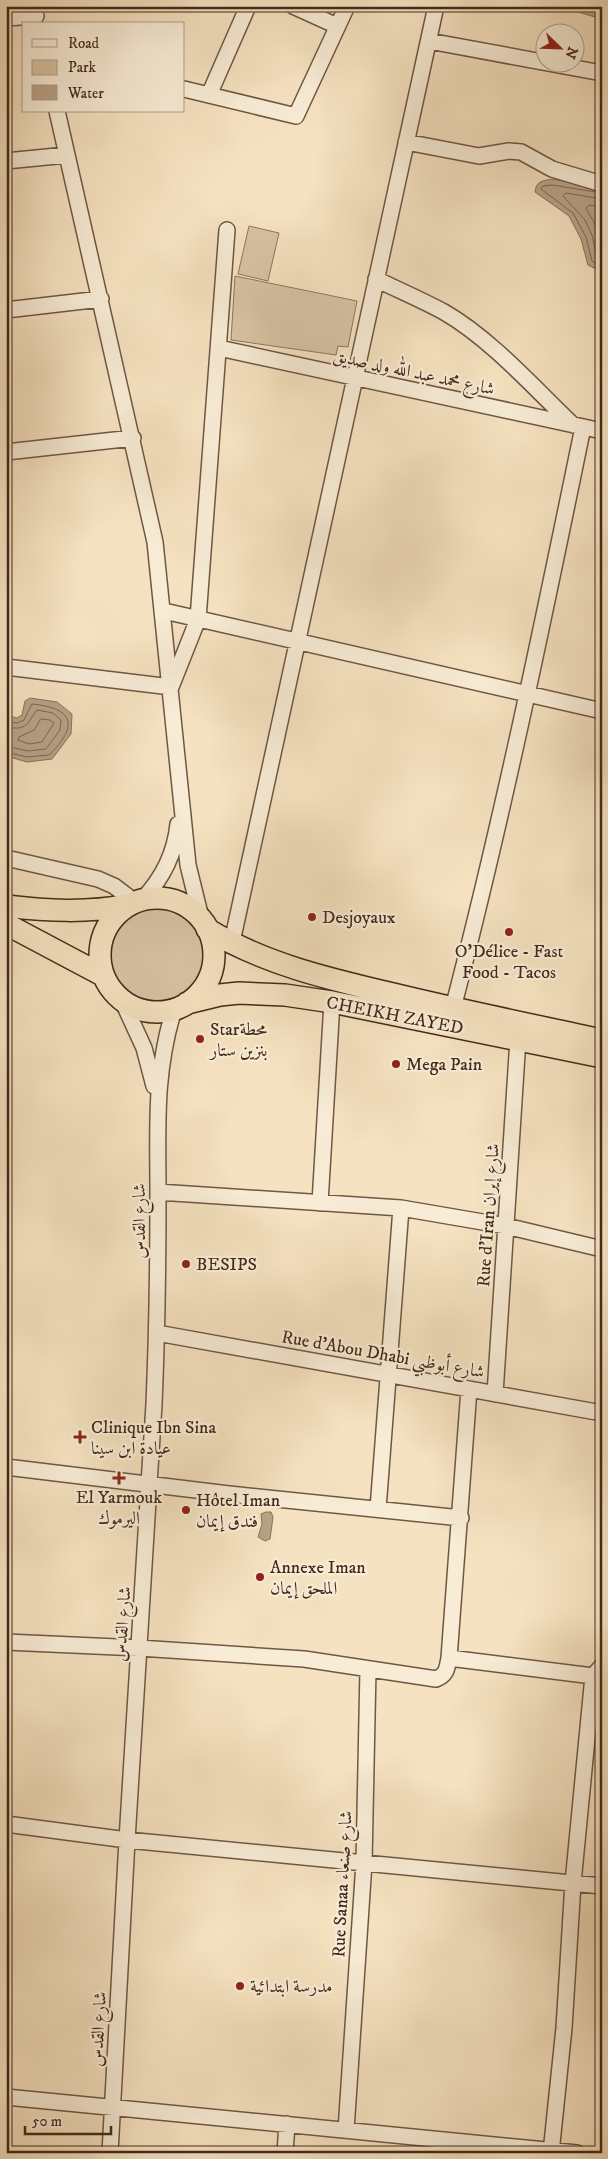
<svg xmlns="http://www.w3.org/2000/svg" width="608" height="2159" font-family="'IM FELL DW Pica',Amiri,serif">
	<rect width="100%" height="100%" fill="#f5e2c0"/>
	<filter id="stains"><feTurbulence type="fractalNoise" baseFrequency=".004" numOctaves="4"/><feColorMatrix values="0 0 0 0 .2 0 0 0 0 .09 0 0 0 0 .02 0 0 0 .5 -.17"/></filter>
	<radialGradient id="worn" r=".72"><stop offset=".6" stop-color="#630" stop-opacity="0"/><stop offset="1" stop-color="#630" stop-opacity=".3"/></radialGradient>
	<path fill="#d7c3a4" stroke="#8d7660" d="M249,226L279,233L268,281L238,274Z
		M235,276L357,301L348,347L338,346L336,355L231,340Z
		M103 957a52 52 0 1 1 104 0a52 52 0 1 1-104 0Z"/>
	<path fill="#b8a388" stroke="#89725c" d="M602,6V15L595,17L561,7Z
		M552,179L602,188V272L588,265L581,239L569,216L535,192C536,181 542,181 552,179Z
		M30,698L57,702L72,714L71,734L52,759L27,762L6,756V715L17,718L22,715L25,701Z
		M266,1512H271L273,1517L270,1539L265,1541L258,1537L262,1524L261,1514Z"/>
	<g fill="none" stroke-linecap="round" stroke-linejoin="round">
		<path stroke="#7e6652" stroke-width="1" d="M602,193L552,185L543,186L541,189L573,213L586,237L592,261L602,267
			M602,199L566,193L563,196L585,220L592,235L597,257L602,260
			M602,207L589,205L586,208L599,232L602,249
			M41,719L50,720L54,723L42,742L29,744L18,740L19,737L34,730Z
			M6,721L17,723L24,720L32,704C74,708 79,726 49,755L27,757L6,752
			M6,727C28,731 26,724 37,710L53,713L61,720L60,730L46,749L28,751L6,746"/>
		<g stroke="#705744" stroke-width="18">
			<path id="minor" d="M293,6L337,26
				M6,18L36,16
				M429,41L602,73
				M184,89L296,116L347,6
				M209,95L248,6
				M57,111L155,542L188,865L201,918
				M406,142L479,156L509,151L521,152L552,169L602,184
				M6,161L67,155
				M376,279C398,290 422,300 444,312C491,339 534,388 573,425
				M6,310L101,299
				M219,348L602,431
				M6,452L133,438
				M164,611L602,711
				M6,667L171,687L198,619L227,230
				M6,858L98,879L114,886L135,902
				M142,900C163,878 175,854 178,824
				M232,942L436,6
				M122,1000L144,1048L154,1086
				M453,1008C503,816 543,622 583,427
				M158,1192L401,1208L506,1226L602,1249
				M320,1203L332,1002
				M157,1333L602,1413
				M495,1394L518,1039
				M6,1467L229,1494L461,1518
				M378,1509L401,1208
				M6,1642L139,1648L304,1659L436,1679C447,1675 447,1668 449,1658L469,1389
				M449,1658L593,1676
				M6,1824L127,1840L602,1886
				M6,2097L577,2153
				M346,2130L364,1863L368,1669
				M110,2153L127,1840L154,1404C157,1334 158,1264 158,1194C158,1127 154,1075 174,1009
				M285,2153L287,2124
				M551,2153L564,2028L573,1883L593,1676L602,1666"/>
		</g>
		<g stroke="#43291b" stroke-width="24">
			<path id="highway" d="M100 955a57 57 0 1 1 114 0a57 57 0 1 1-114 0Z
				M6,906C48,911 87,913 128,905
				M6,924L104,976
				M207,929C264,964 329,979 393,994C463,1011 532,1025 602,1040
				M187,1003L220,995L239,993L285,995L332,1002L602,1057"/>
		</g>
		<use href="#minor" stroke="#f8ecd6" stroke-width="15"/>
		<use href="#highway" stroke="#f5e2c0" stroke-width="21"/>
	</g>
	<g fill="#8f2418" stroke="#f8ecd6" stroke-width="2">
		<circle cx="312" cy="917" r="5"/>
		<circle cx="509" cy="932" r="5"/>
		<circle cx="200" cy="1039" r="5"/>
		<circle cx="396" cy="1064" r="5"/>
		<circle cx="186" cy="1264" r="5"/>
		<path d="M77.5 1429.5h5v5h5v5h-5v5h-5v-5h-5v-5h5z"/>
		<path d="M116.5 1470.5h5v5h5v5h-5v5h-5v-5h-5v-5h5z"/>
		<circle cx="186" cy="1510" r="5"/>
		<circle cx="260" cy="1577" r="5"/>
		<circle cx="240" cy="1986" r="5"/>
	</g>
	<g text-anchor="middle" stroke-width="4.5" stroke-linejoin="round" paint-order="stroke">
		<g font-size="18" fill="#43291b" stroke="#f8ecd6">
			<text transform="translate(414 372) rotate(12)" y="6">شارع محمد عبد الله ولد صديق</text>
			<text transform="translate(395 1015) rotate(11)" y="6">CHEIKH ZAYED</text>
			<text transform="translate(488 1215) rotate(-86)" y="6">Rue d'Iran شارع إيران</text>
			<text transform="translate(139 1221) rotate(-90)" y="6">شارع القدس</text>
			<text transform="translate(383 1354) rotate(10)" y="6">Rue d'Abou Dhabi شارع أبوظبي</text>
			<text transform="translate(122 1624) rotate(-86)" y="6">شارع القدس</text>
			<text transform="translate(342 1884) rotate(-87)" y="6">Rue Sanaa شارع صنعاء</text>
			<text transform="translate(98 2029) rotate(-87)" y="6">شارع القدس</text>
		</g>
		<g font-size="18" fill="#43291b" stroke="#f8ecd6" text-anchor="start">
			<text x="322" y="923">Desjoyaux</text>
			<text x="509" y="957" text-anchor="middle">O'Délice - Fast<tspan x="509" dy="21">Food - Tacos</tspan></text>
			<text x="210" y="1035">Starمحطة<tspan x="210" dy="21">بنزين ستار</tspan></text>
			<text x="406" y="1070">Mega Pain</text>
			<text x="196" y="1270">BESIPS</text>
			<text x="91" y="1433">Clinique Ibn Sina<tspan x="91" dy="21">عيادة ابن سينا</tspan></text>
			<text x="119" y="1503" text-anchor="middle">El Yarmouk<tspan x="119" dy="21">اليرموك</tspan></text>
			<text x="196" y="1506">Hôtel Iman<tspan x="196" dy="21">فندق إيمان</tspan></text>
			<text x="270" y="1573">Annexe Iman<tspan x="270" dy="21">الملحق إيمان</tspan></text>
			<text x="250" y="1992">مدرسة ابتدائية</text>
		</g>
	</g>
	<rect width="608" height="2159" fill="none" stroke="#f5e2c0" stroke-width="25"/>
	<rect x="8" y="8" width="593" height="2144" fill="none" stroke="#43291b" stroke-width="2.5"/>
	<rect x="12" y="12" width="583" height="2134" fill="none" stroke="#43291b"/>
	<rect x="22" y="22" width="162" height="90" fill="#f8ecd6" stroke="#b09e8b"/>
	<rect x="32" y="39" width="25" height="8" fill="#f8ecd6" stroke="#b09e8b"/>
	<text x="68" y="48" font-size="15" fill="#43291b">Road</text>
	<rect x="32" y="60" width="25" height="15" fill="#d7c3a4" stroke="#b09e8b"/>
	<text x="68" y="72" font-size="15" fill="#43291b">Park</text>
	<rect x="32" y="85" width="25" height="15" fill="#b8a388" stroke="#b09e8b"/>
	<text x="68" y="98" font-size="15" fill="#43291b">Water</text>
	<g transform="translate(560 48) rotate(113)"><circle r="24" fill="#f8ecd6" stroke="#b09e8b"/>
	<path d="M0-4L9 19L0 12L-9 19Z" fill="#8f2418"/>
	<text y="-8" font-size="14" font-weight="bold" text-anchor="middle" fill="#43291b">N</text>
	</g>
	<path d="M25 2126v8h86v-8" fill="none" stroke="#43291b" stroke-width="2.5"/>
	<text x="32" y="2126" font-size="15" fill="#43291b" stroke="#f8ecd6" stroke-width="4" paint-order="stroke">50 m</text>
	<rect width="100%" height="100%" filter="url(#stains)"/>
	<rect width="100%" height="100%" fill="url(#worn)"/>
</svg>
